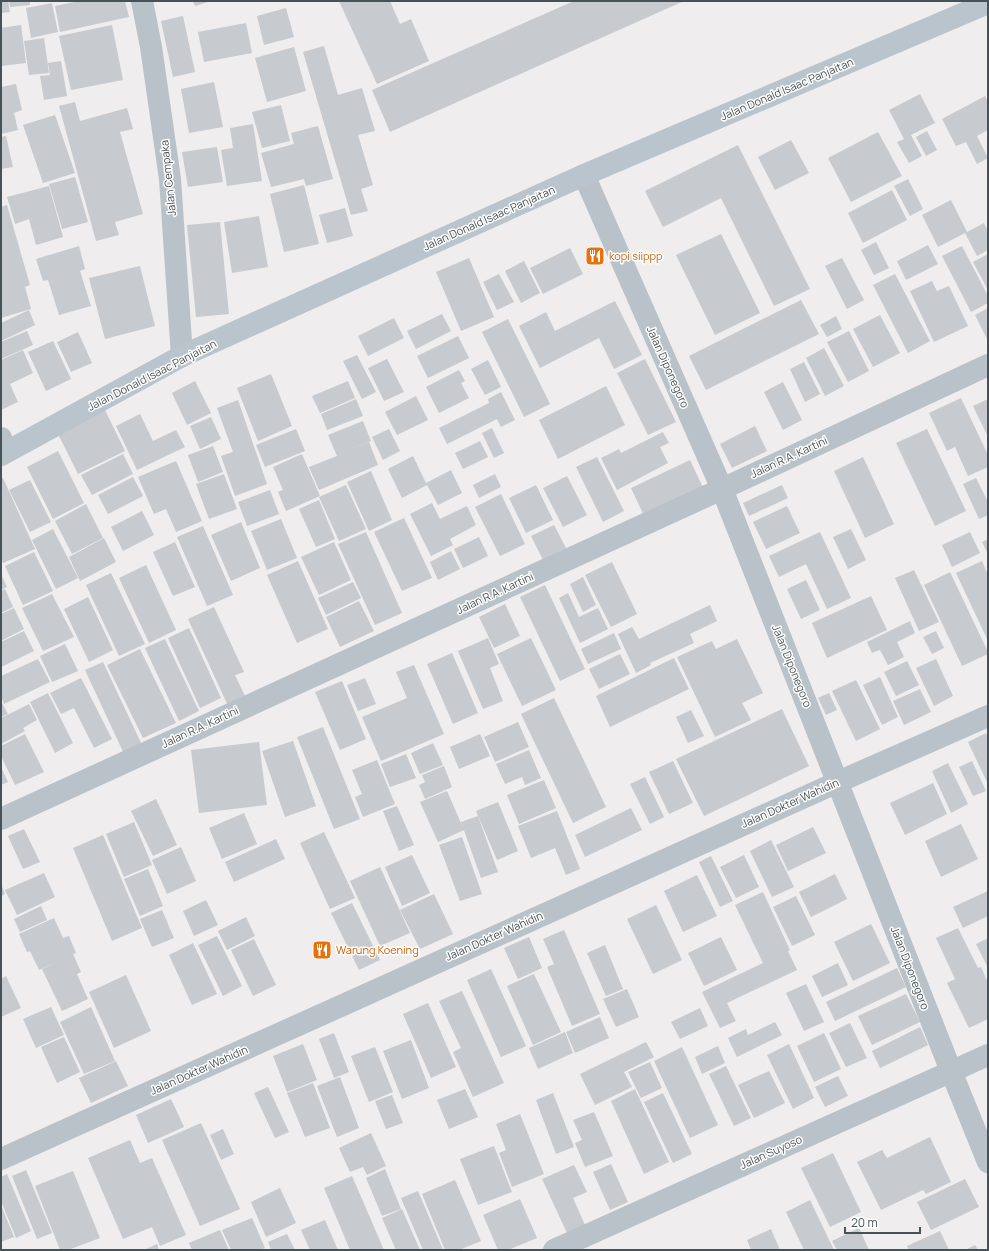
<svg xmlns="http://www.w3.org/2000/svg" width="989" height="1251" font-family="Manrope,sans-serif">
	<rect width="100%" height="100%" fill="#efeded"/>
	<path fill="#c7cacf" d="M1,1H8L10,12L1,13Z
		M9,1H30V5L10,7Z
		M79,1H125L129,17L60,32L55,6Z
		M193,1H211L195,6Z
		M339,1H390L400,24L411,19L429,61L377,84Z
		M574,1H684L390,132L372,90Z
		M52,3L58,32L31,38L26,8Z
		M286,8L294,37L264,45L257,16Z
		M183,16L195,72L173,77L161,21Z
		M246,23L252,53L204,62L198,32Z
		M21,25L26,63L1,66V28Z
		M112,25L123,80L71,90L59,36Z
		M44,38L49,73L29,75L24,41Z
		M324,46L338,95L362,88L375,131L358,135L373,185L361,189L368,211L351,215L303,52Z
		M294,47L306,91L267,102L255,58Z
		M61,61L67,96L44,100L40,76L50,75L48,63Z
		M214,82L223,127L189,133L181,89Z
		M16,84L22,110L14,113L18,130L1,134V94H2L1,87Z
		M920,94L935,123L911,135L922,156L909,163L897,142L904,139L889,110Z
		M985,96L988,102V130L977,136L988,158L977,164L966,142L956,146L942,119Z
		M75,102L80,121L127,108L133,129L120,132L143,214L115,222L119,235L96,241L59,106Z
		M281,105L290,141L262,148L252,112Z
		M55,115L75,173L43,183L23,125Z
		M253,124L262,181L227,186L221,150L233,148L230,128Z
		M318,126L333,179L306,186L304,179L271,187L261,153L294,144L291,133Z
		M927,131L937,150L926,156L916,137Z
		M878,132L902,176L851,202L828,158Z
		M6,136L13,167L1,169V137Z
		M791,140L809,173L775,190L758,157Z
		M738,145L810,289L774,306L721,198L663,227L645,191Z
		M217,147L223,182L188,187L182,152Z
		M75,177L88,222L62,229L49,184Z
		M908,179L923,209L910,216L894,186Z
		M304,185L319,244L284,252L270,194Z
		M49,186L63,237L36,245L29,219L15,224L7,197Z
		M892,190L907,220L863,243L848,213Z
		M951,200L967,232L984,223L988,232V250L977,256L965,233L938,247L922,215Z
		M7,205L30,285L25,287L31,309L1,318V207Z
		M345,208L353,236L327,243L319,215Z
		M259,216L268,267L232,273L224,222Z
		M220,222L229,314L196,317L187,225Z
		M721,234L760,313L715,335L676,255Z
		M876,242L889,268L874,275L861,250Z
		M928,245L938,264L906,280L897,261Z
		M79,246L85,269L80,271L91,306L59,315L48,280L43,281L36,259Z
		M962,246L988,296V303L971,312L942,256Z
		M570,248L583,274L543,294L530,268Z
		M988,254V290L973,262Z
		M469,258L494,317L461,331L436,272Z
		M842,258L864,300L847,309L825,266Z
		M524,261L540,293L521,303L505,271Z
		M140,266L155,326L105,339L89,278Z
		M499,274L514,302L497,310L483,282Z
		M895,274L930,341L908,353L873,285Z
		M932,281L937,291L949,286L968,326L934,342L910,291Z
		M801,300L819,334L706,390L689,356Z
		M615,301L642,355L614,369L599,338L540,368L519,326L546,312L555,331Z
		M988,308V341L975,315Z
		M29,310L35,325L1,341V323Z
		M442,314L451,331L416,349L407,331Z
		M880,315L900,353L873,367L853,329Z
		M836,316L842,329L827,337L820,325Z
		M394,318L404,338L368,356L358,336Z
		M508,319L550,404L524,417L482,332Z
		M27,331L33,345L1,359V342Z
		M849,331L869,371L848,382L827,342Z
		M78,332L92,363L71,372L57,342Z
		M458,336L469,358L428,378L417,356Z
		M53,341L71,379L46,391L28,352Z
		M824,348L844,386L825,396L806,358Z
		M23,350L33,373L10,384L18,402L1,410V360Z
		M357,355L376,392L362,399L343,361Z
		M387,359L404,392L384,401L368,368Z
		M645,359L676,422L648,435L617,373Z
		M488,360L501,387L485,395L471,369Z
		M804,362L820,394L805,402L790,369Z
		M459,370L465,381L461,383L469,398L439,413L426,387Z
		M271,374L292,426L258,441L237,388Z
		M195,381L211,413L187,425L172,393Z
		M348,381L355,398L320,413L312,396Z
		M783,382L802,420L783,430L764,392Z
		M606,386L625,425L558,459L539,420Z
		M501,392L515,420L501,427L497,419L447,444L439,428L489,403L488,399Z
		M416,396L428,420L397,435L385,412Z
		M961,398L988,455V467L968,476L955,447L947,451L929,413Z
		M356,399L363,416L327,430L321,414Z
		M988,399V437L973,406Z
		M238,400L267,484L235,496L221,456L233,452L217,408Z
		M105,410L125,451L78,474L58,434Z
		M140,414L153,441L176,430L185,447L137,470L116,426Z
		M211,417L221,439L200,449L190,426Z
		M363,421L371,441L343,452L369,442L378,465L319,490L309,467L337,456L328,435Z
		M755,426L767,451L732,468L720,444Z
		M492,428L504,453L494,458L482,433Z
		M296,429L305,451L265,467L256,445Z
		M389,429L400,451L383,460L372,437Z
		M927,429L966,511L935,526L896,443Z
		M663,432L669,443L660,447L668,463L617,490L601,458L619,449L621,453Z
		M480,441L488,457L463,469L455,453Z
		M213,446L223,472L198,482L188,455Z
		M58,451L84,503L53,519L27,467Z
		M123,454L133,474L92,495L81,475Z
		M302,454L320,496L286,511L278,492L283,490L273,467Z
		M413,456L426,483L451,470L462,493L438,505L427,485L402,498L388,469Z
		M597,457L624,511L603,522L576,467Z
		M863,457L894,524L865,538L834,471Z
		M690,460L706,494L647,522L631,488Z
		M176,461L202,521L176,532L166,509L154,514L138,477Z
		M371,471L392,520L369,531L347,482Z
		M224,474L237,509L209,519L196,484Z
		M495,474L501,487L479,498L473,485Z
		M567,476L587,515L563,527L543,488Z
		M133,477L143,496L108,514L98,495Z
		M1,478H3L35,549L3,563L1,559Z
		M976,478L988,502V515L979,519L963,484Z
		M30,480L51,522L30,532L9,490Z
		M346,485L366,529L339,541L319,497Z
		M536,485L553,520L526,533L509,498Z
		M782,485L788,498L749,516L743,503Z
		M270,490L279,514L247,526L238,502Z
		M501,494L525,544L500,556L475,507Z
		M319,500L335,539L316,547L299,509Z
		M432,503L440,519L467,506L476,525L450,539L453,545L431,556L410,514Z
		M86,504L103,538L72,554L55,521Z
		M787,506L800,533L766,549L753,522Z
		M142,511L154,535L123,551L111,527Z
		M404,518L432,578L402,591L374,532Z
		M281,519L297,558L267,570L251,531Z
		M241,522L260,568L231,581L211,535Z
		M554,525L566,548L543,560L531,536Z
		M203,526L233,595L207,606L177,537Z
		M53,529L78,578L56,589L32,540Z
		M851,529L866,560L848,569L833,537Z
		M366,532L402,613L375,625L338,544Z
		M820,532L851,598L827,609L806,564L779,577L769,556Z
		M970,532L980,553L952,567L942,545Z
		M479,537L488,556L463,568L454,549Z
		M104,538L116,562L80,581L69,557Z
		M988,539V554L982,542Z
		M175,542L195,587L173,596L153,552Z
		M334,542L351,580L319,595L301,557Z
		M451,551L460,569L438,580L430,562Z
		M34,552L53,591L23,605L5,566Z
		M298,561L328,629L297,643L267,575Z
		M982,561L988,575V641L956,573Z
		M612,562L637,614L611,627L585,575Z
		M146,565L176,630L149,643L119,578Z
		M914,570L939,622L919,631L895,578Z
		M950,572L988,652V654L962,666L924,585Z
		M111,573L145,644L119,656L86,585Z
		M1,574L7,587L1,590Z
		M583,577L596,605L583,612L570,584Z
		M806,580L820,610L801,619L787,589Z
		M353,582L361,598L326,615L318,598Z
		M545,585L585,669L560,681L520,597Z
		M5,589L13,607L1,613V591Z
		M568,593L579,617L598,608L608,629L580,643L559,598Z
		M52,594L74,637L43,651L22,608Z
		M871,596L887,630L827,658L812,623Z
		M88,597L113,650L89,662L64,609Z
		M359,601L374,631L340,647L326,617Z
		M505,604L520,636L494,648L479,617Z
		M710,605L717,621L690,634L694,643L650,663L651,665L636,673L618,634L632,627L639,639Z
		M214,607L244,672L235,675L247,700L229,708L188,619Z
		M14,608L24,629L1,641V614Z
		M910,621L915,633L897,642L904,657L888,665L880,650L872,653L867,642Z
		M189,628L221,698L200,708L168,638Z
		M24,631L34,651L1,667V642Z
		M936,631L944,648L932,654L923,637Z
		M614,633L621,649L588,664L581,649Z
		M488,638L499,664L490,668L503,701L483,709L458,651Z
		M531,638L556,690L522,706L497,654Z
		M165,639L199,711L179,721L145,648Z
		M737,639L763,693L742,703L751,720L715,737L677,657L712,641L716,649Z
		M65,644L78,671L52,682L40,656Z
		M140,649L176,723L143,738L107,665Z
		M452,653L478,713L453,724L427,664Z
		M620,654L630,674L599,689L589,669Z
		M674,658L689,689L610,727L596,696Z
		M38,659L50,682L4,704L1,696V676Z
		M936,659L953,696L934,706L916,668Z
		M907,661L919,685L896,696L884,672Z
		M103,662L143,747L125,756L85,670Z
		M414,665L444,734L381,761L362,717L407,698L396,672Z
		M880,677L898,717L882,725L863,685Z
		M81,678L112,739L94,748L74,708L61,714L50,693Z
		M365,678L376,704L358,711L347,685Z
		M856,680L880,729L856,741L832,691Z
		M342,681L366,739L340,750L315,692Z
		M920,689L931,712L904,725L893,701Z
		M48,693L73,743L55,753L30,702Z
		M829,693L837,710L826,715L818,698Z
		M554,698L606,807L573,823L521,714Z
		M1,701L8,714L1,717Z
		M29,704L37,720L23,728L25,731L1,744V718Z
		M782,709L809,766L704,816L676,759Z
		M691,710L704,736L688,743L676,717Z
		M518,722L529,747L495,762L484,737Z
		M323,727L360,819L334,829L297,737Z
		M986,733L988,738V784L968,742Z
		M25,734L44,772L15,785L1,756V746Z
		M480,734L490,756L459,769L450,747Z
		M293,741L316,806L285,817L262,751Z
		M259,742L267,805L199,813L191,750Z
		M433,743L443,765L420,774L411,753Z
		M529,750L541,778L525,785L522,777L505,784L496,764Z
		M406,754L416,778L390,787L381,764Z
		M377,760L395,804L363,817L355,797L362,794L352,770Z
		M673,761L693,803L669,814L649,772Z
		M972,761L986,791L973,796L959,767Z
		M948,763L968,804L951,813L932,771Z
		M444,766L452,787L425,799L419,785L425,782L422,775Z
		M1,767L8,782L1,785Z
		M645,777L664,817L650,824L630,784Z
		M544,780L556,808L519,824L507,795Z
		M933,783L947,814L905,835L890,803Z
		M447,791L464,830L438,842L420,802Z
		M156,799L177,845L153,856L131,811Z
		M498,802L518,851L497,860L476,811Z
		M397,806L414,845L399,851L383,811Z
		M631,808L642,830L585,857L575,835Z
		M557,811L580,869L566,875L555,848L531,858L518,826Z
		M244,813L257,844L222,859L209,828Z
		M478,816L498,872L481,878L461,822Z
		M134,822L152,865L124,877L106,834Z
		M961,824L978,859L941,877L925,841Z
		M813,827L826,853L788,871L776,845Z
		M24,829L40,862L23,869L8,836Z
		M324,832L355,898L330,909L300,843Z
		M103,835L142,928L112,941L73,848Z
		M462,837L482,894L460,901L439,845Z
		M276,839L285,859L234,882L225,862Z
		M771,840L794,887L772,897L750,851Z
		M181,847L196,881L167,894L152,860Z
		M412,855L430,893L402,906L385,867Z
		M744,855L759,887L736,898L720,867Z
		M711,856L733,901L720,907L699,862Z
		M380,867L410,933L380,946L350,881Z
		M148,869L163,906L140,916L124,879Z
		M44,873L55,897L17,915L5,890Z
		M835,874L847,899L811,917L799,892Z
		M697,875L717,916L683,932L664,891Z
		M1,884L5,894L1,896Z
		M988,891V916L963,928L953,907Z
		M763,892L790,950L788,951L797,970L727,1003L736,1021L720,1028L702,992L763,963L735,905Z
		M434,894L453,934L420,949L400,910Z
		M796,896L815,935L792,946L773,907Z
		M206,900L218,925L194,936L183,911Z
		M352,903L380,960L359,970L331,913Z
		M656,905L682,960L653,974L627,919Z
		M41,906L47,920L20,932L14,919Z
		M162,910L174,938L152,947L140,919Z
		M246,917L255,936L227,950L218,931Z
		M54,918L63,938L69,936L76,953L39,970L30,951L27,952L19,934Z
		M871,924L890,963L853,981L834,942Z
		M958,928L978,968L981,967L988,983V1019L969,1028L947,983L955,979L936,938Z
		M564,930L600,1014L572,1026L547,967L554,964L543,939Z
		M217,936L242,986L223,996L198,945Z
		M529,937L542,968L518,979L504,948Z
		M721,937L737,970L704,986L688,953Z
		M988,938V966H987L976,944Z
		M254,939L276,985L253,996L231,950Z
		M193,943L217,994L192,1005L169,955Z
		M605,945L623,989L606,996L587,953Z
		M73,954L81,972L77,974L88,999L62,1011L42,969Z
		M838,963L848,985L822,997L812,976Z
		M897,968L906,987L835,1021L826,1002Z
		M491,969L526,1046L501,1057L467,980Z
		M534,974L561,1032L533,1045L507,986Z
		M126,975L151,1031L114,1048L89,992Z
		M6,976L21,1008L1,1017V979Z
		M806,984L824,1022L804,1031L786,993Z
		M627,989L639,1017L616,1027L603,999Z
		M462,991L504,1083L473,1097L453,1052L461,1048L439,1001Z
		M906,994L920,1022L872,1045L858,1016Z
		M428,1003L456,1067L431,1078L403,1014Z
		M51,1007L64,1035L36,1048L23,1019Z
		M91,1007L115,1061L84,1074L60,1022Z
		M700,1008L708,1026L680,1039L671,1022Z
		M600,1017L609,1038L575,1053L566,1032Z
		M775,1022L782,1035L737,1057L728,1038L746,1029L748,1035Z
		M850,1023L867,1058L846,1067L829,1033Z
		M920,1027L928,1045L880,1068L872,1051Z
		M565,1032L573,1053L538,1069L529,1048Z
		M334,1033L349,1072L334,1078L319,1039Z
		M824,1033L841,1069L814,1082L797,1046Z
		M64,1037L80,1072L57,1083L41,1047Z
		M411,1040L429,1088L402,1099L383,1051Z
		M646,1042L654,1057L624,1072L632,1087L595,1105L580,1074Z
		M303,1044L317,1080L287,1092L273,1056Z
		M789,1044L814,1098L793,1109L767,1055Z
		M718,1046L725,1063L702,1074L695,1057Z
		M375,1047L393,1092L369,1102L351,1056Z
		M682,1047L718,1125L690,1138L654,1061Z
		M116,1061L128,1086L91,1103L79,1078Z
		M650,1062L662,1088L641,1098L628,1072Z
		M726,1066L751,1118L734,1126L709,1074Z
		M769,1071L785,1103L754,1118L738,1085Z
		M838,1076L848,1096L825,1107L815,1087Z
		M340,1077L359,1128L337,1137L317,1086Z
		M313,1083L330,1128L305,1137L287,1093Z
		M268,1087L289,1132L275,1138L254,1093Z
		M465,1089L478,1117L449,1129L437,1100Z
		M635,1089L669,1162L644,1174L611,1101Z
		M553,1093L574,1147L556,1154L536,1100Z
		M663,1093L692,1154L673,1163L644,1102Z
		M392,1095L403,1123L386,1129L375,1101Z
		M171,1099L184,1127L148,1143L136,1115Z
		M594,1112L613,1156L585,1167L575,1143L582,1140L573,1120Z
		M520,1114L544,1174L512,1187L499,1153L506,1150L496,1124Z
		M201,1123L240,1209L200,1226L162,1140Z
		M223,1129L234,1154L221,1160L210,1135Z
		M371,1133L386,1166L367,1175L363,1167L350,1172L339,1148Z
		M930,1137L951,1182L926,1194L923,1190L881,1210L857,1162L882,1150L887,1158Z
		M130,1140L140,1163L152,1158L186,1235L160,1246L152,1227L123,1239L88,1158Z
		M494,1146L512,1192L478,1205L460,1159Z
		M833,1153L861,1212L830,1227L801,1168Z
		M611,1164L628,1202L610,1210L593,1172Z
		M574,1165L587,1192L573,1198L585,1225L567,1233L542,1179Z
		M385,1169L401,1209L382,1216L366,1178Z
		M26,1170L52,1233L37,1239L12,1176Z
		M73,1171L100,1238L68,1250H60L35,1186Z
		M7,1174L31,1231L16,1238L1,1201V1177Z
		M352,1176L384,1250H350L324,1188Z
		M965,1179L979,1207L931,1230L917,1202Z
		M455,1180L481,1241L459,1250H445L422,1194Z
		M280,1188L296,1223L266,1237L251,1202Z
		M418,1191L443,1250H423L401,1198Z
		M520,1199L537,1238L508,1250H498L483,1215Z
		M810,1200L834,1250H804L786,1212Z
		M1,1205L14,1237L1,1242Z
		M402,1209L420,1250H396L382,1218Z
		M252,1218L265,1248L260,1250H231L222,1230Z
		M325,1220L338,1250H310L301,1230Z
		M859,1228L869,1250H837L832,1241Z
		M771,1229L780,1250H751L747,1240Z
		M220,1230L229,1250H192L189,1243Z
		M940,1231L949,1250H909L907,1246Z
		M287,1234L295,1250H271L268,1242Z
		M157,1244L159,1250H144Z
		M975,1245L978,1250H965Z"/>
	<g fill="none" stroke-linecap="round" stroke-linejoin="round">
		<path stroke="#b9c2c8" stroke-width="22" d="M142,1L151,47L170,179L182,356
			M1,438L6,452
			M1,819L722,489L988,365
			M1,1159L838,782L988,716
			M554,1250L988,1055"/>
		<path stroke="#b9c2c8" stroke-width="22" d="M584,175L722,489L951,1071L988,1162"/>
		<path stroke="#bac4cd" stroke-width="22" d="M1,455L182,356L584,175L988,3"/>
	</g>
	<defs>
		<g id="restaurant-square" transform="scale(1)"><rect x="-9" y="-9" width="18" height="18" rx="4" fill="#e8710a" stroke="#fff"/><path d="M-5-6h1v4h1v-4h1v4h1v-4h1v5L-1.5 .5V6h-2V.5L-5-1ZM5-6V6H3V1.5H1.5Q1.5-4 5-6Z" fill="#fff"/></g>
	</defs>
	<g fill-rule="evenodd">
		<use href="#restaurant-square" x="595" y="256"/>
		<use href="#restaurant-square" x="322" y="950"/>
	</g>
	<g text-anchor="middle" stroke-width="3" stroke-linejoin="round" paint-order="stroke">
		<g font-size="11" fill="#475158" stroke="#fff">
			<text transform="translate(787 89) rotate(-23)" y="4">Jalan Donald Isaac Panjaitan</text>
			<text transform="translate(168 178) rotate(-96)" y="4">Jalan Cempaka</text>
			<text transform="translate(489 218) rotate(-24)" y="4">Jalan Donald Isaac Panjaitan</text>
			<text transform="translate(668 367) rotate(66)" y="4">Jalan Diponegoro</text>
			<text transform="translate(152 375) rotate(-27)" y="4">Jalan Donald Isaac Panjaitan</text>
			<text transform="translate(789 457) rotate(-25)" y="4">Jalan R.A. Kartini</text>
			<text transform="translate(495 593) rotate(-25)" y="4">Jalan R.A. Kartini</text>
			<text transform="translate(792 666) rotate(68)" y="4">Jalan Diponegoro</text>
			<text transform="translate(200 727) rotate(-25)" y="4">Jalan R.A. Kartini</text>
			<text transform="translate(790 803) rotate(-24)" y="4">Jalan Dokter Wahidin</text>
			<text transform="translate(494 936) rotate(-24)" y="4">Jalan Dokter Wahidin</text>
			<text transform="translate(910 968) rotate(69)" y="4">Jalan Diponegoro</text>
			<text transform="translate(199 1070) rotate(-24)" y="4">Jalan Dokter Wahidin</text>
			<text transform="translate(771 1152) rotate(-24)" y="4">Jalan Suyoso</text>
		</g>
		<g font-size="11" fill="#c56008" stroke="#fff" text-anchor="start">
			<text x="609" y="260">kopi siippp</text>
			<text x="336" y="954">Warung Koening</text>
		</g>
	</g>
	<rect width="989" height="1251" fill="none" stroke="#475158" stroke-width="4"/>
	<path d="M845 1227v6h75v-6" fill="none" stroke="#475158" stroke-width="2"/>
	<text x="851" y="1227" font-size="12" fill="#475158" stroke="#ffffff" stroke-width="3" paint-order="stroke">20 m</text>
</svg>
